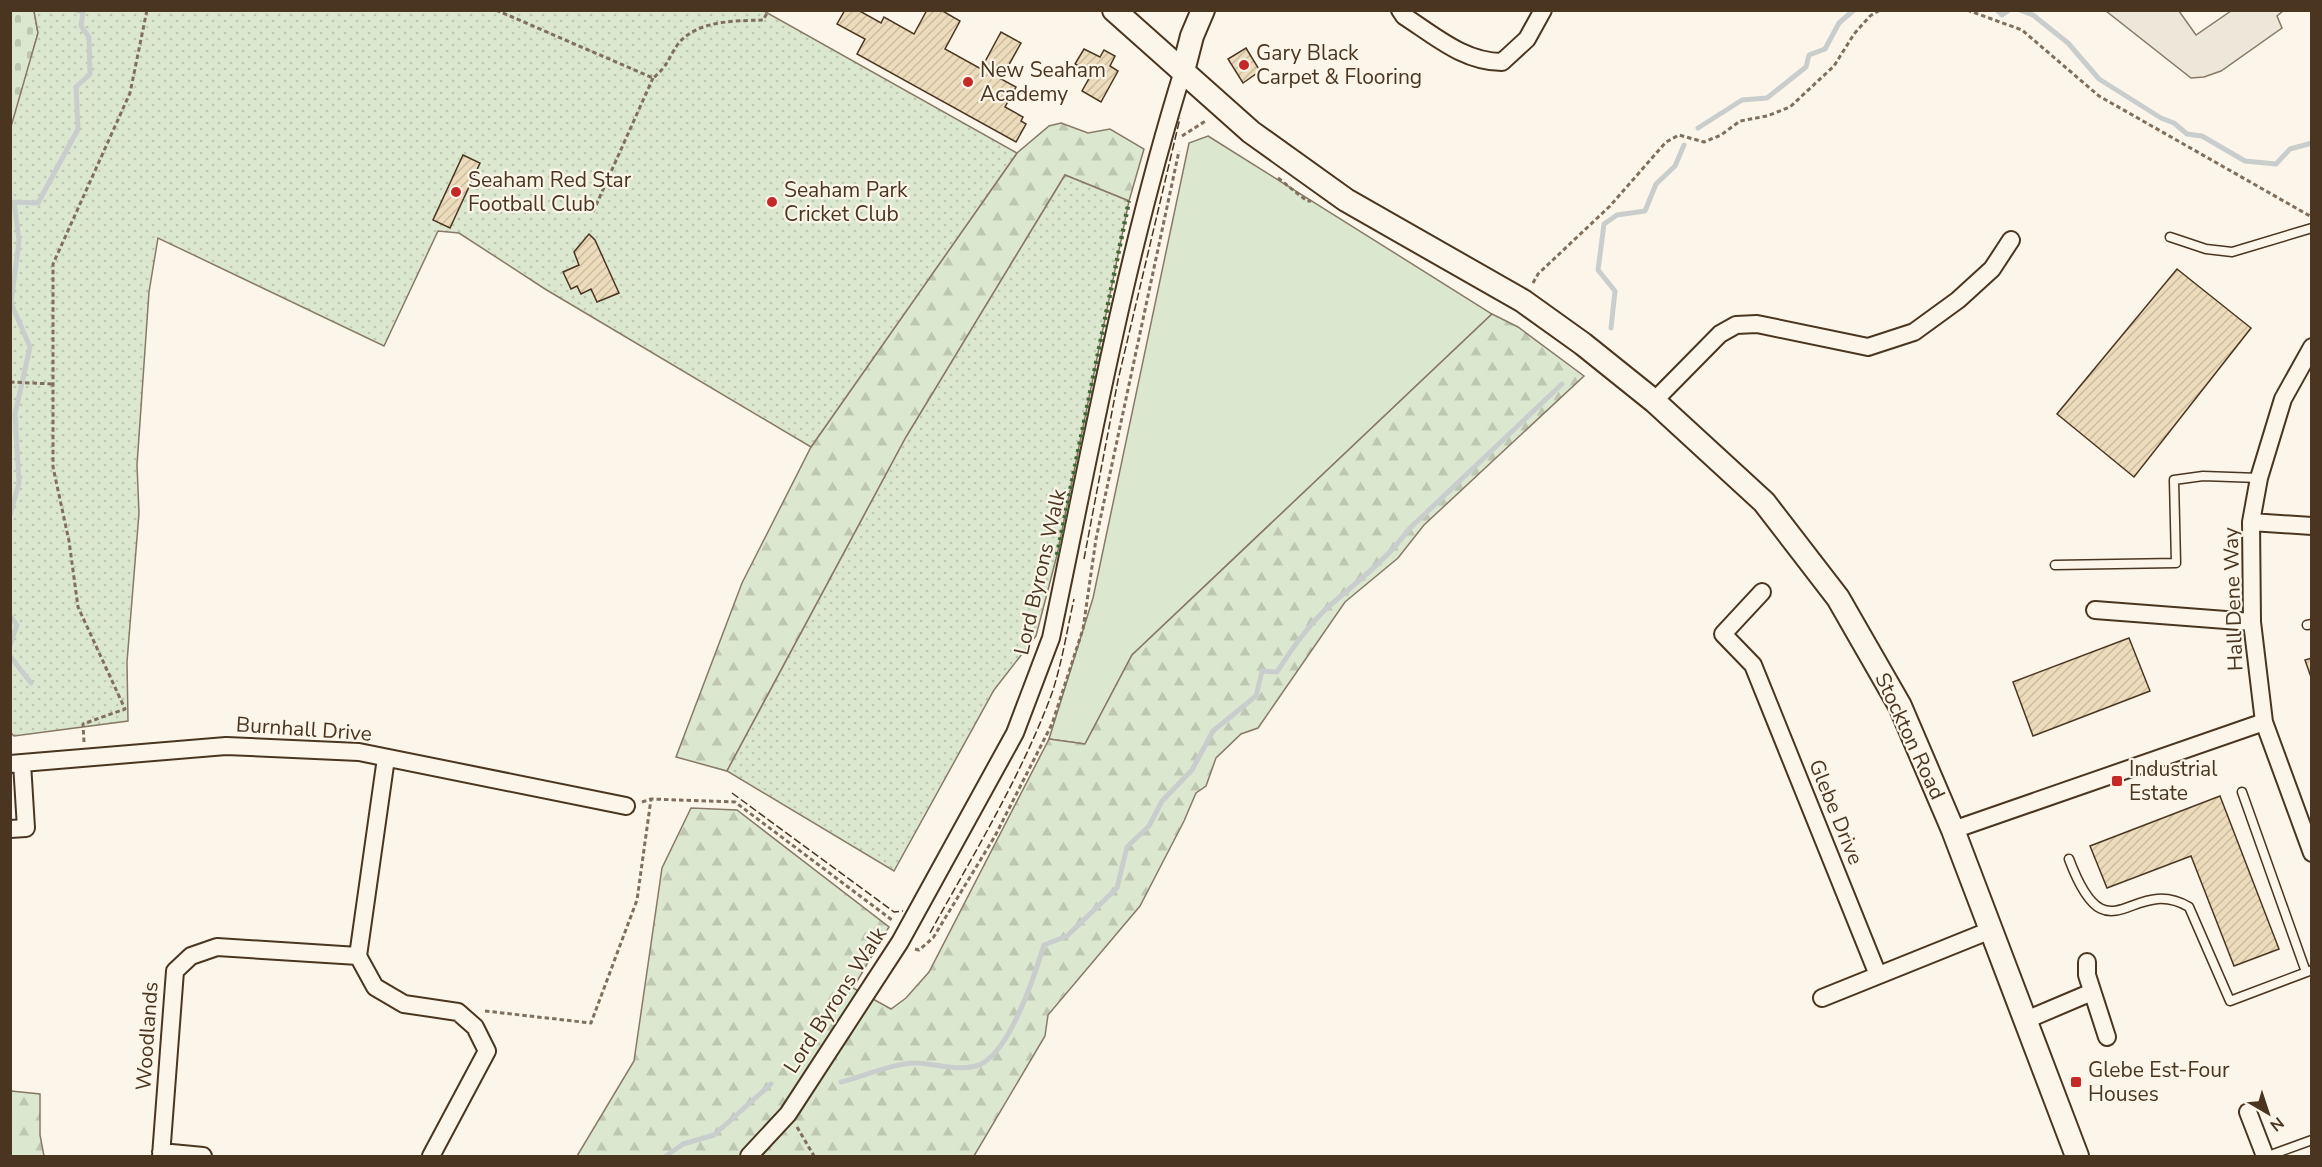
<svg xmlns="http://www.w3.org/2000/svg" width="2322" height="1167" font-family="'Nunito Sans',sans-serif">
	<defs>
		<pattern id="forest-firs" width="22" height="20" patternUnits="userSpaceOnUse" patternTransform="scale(1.5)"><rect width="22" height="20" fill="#dce7d0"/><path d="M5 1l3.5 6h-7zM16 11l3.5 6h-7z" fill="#bec7b2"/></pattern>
		<pattern id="cemetery-stones" width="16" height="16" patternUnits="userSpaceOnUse" patternTransform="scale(1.5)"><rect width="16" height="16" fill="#dce7d0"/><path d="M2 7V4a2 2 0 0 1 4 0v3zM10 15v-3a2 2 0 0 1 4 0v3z" fill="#bec7b2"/></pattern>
		<pattern id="park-dots" width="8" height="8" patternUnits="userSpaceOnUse" patternTransform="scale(1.5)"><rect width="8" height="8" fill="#dce7d0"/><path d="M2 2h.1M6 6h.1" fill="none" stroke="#bec7b2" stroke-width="1.8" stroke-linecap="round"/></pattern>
		<pattern id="building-hatch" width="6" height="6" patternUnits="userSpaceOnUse" patternTransform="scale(1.5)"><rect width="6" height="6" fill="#ecdcbc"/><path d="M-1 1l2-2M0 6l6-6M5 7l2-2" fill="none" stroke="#ccbda1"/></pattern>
	</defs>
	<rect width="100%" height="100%" fill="#fbf6e9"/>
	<path fill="#dce7d0" stroke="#887966" stroke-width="1.5" d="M1208,136L1492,314L1132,655L1085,744L1049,739L1093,598L1189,143Z"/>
	<path fill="url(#forest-firs)" stroke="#887966" stroke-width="1.5" d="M1061,123L1088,133L1110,129L1144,149L1129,201L1065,175L906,437L727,771L676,757L742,583L811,447L1017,153L1049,126Z
		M1492,314L1518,327L1584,376L1424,525L1398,558L1345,602L1258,728L1241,734L1216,758L1206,786L1196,793L1184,821L1140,906L1048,1015L1045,1036L974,1156H577L634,1061L662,868L691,808L737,810L889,927L853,988L891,1009L906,998L929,972L1049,739L1085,744L1132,655Z
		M11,1091L40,1094V1135L44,1156H11Z"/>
	<path fill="url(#cemetery-stones)" stroke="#887966" stroke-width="1.5" d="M11,11H34L38,33L11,130Z"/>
	<path fill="url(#park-dots)" stroke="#887966" stroke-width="1.5" d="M34,11H764L1017,153L811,447L545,289L459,233L438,231L384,346L158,238L149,292L137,465L139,513L127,662L128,721L14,736L11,733L10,130L38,33Z
		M1065,175L1129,201L1057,555L1036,636L994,690L894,871L727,771L906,437Z"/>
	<path fill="#ede7d9" stroke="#887966" stroke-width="1.5" d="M2106,11H2179L2196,35L2231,11H2283L2277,16L2282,28L2221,71L2204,77L2191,78Z"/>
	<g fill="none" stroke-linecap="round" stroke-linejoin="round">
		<path stroke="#c9cecd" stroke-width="5" d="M1997,10L2002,15L2009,10
			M2020,10L2033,15L2068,43L2099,79L2161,118L2174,123L2187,134L2202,136L2245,161L2276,164L2290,149L2312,143
			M1698,128L1742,100L1767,98L1806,67L1809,55L1825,49L1839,23L1854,10
			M1611,328L1615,291L1598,270L1604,224L1617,215L1645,211L1656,184L1675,166L1684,145
			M10,515L19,483L15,414L30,347L11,303L19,241L14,202L38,203L78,129L76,87L90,74L89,37L81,26L83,12L76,10
			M10,616L17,625L10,645
			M10,656L31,683
			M841,1082C861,1077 897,1062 917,1063C936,1064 957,1071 976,1066C1009,1057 1035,974 1044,945L1067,936L1117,888L1127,847L1149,826L1162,801L1192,770L1213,731L1256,696L1262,671L1277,672C1291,650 1307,627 1326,609C1355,583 1386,561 1409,529L1562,384
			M666,1156L683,1144L714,1135L771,1084"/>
	</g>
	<path fill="url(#building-hatch)" stroke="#4a3520" stroke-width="1.5" d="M845,10H858L881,23L884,17L914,34L927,10H941L960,21L945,49L981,69L1001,32L1021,43L1001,79L1016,87L1005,107L1023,117L1021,121L1026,124L1016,142L857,54L865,39L837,24Z
		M1246,48L1260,71L1243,83L1228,59Z
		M1084,49L1100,57L1104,50L1115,56L1110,66L1118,71L1101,102L1082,91L1092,73L1075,64Z
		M463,155L480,163L450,228L433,220Z
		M589,234L595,240L619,293L597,302L591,289L581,294L577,286L571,289L563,272L579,265L574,252Z
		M2177,269L2251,328L2134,477L2057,414Z
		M2129,638L2150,691L2033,736L2013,682Z
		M2312,658V680L2305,660Z
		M2220,796L2279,949L2234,966L2191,856L2107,888L2090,846Z"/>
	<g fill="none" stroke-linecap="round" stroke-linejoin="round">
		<g stroke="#4a3520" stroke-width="11">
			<path id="lane" d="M2170,237L2206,249L2232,252L2312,228
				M2055,565L2176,563L2174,480L2203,476L2259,478
				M2307,625L2312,624
				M2242,792L2306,972
				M2069,859C2108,963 2131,873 2189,907L2230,1001L2312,970
				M2268,1156L2312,1140"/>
		</g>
		<g stroke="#4a3520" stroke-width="20">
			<path id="street" d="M1400,10L1404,16C1435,36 1464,62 1502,62L1527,39L1543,10
				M2312,347L2283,399L2259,478L2251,522L2252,622L2264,722L2312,853
				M1654,401L1720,334L1736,325L1757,324L1868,347L1914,332L1958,300L1992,269L2011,240
				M2251,522L2312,526
				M1762,592L1723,634L1753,665L1878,975
				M2095,610L2252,622
				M386,758L358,956L375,987L404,1004L458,1012L475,1027L487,1051L431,1156
				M10,764L226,746L359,752L626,806
				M10,829L26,828L22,763
				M1953,830L2264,722
				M2087,962V975L2107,1037
				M1822,998L1991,930
				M2026,1020L2092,992
				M2248,1112L2265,1156
				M161,1152L203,1156
				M161,1156L175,971L191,956L217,947L358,956
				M749,1156L788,1114L900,942L1015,733L1051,638C1091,448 1125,257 1183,71"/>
		</g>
		<g stroke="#4a3520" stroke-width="26">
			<path id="secondary" d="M1114,10L1251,132L1346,200L1523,301L1583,344L1654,401L1764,502L1838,598L1900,706L1953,830L2077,1156
				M1183,71L1192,36L1203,10"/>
		</g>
		<path stroke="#7f6f5c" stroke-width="3" stroke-dasharray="4.5 3" stroke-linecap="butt" d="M496,10L653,78C669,65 668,58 678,44C697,20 735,21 763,20L769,10
			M1967,10L2022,30L2099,96L2310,216
			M1182,136L1207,120
			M1278,178L1307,201H1311
			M593,212L653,78
			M1533,283L1538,274L1610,206L1666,142L1679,135L1704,142L1721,135L1740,121L1767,116L1790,107L1834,66L1854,34L1870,16L1880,10
			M10,382L53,384
			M84,742L83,724L125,709L78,607L69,541L53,467V264L130,93L147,10
			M642,802L651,799L735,802L892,920
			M915,949L919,950L933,938L995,836L1052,724L1083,629L1096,539L1179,151
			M485,1011L591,1023L637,900L651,799
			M797,1127L814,1156"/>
		<use href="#lane" stroke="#fbf6e9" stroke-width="8"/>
		<use href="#street" stroke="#fbf6e9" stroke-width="16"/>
		<use href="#secondary" stroke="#fbf6e9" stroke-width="22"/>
		<path stroke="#436837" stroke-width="4.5" stroke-dasharray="3 4.5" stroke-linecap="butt" d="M1057,555L1129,201"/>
		<path stroke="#4a3520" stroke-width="1.5" stroke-dasharray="8 3" stroke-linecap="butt" d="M1084,559L1118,380L1180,118
			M732,793L894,912L903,911
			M930,933C973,855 1021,777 1052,693C1062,663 1067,630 1074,599"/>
	</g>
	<g fill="#c62828" stroke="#fbf6e9" stroke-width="2">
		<circle cx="1244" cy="65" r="6"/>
		<circle cx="968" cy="82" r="6"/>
		<circle cx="456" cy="192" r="6"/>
		<circle cx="772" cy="202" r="6"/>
		<rect x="2111" y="775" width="12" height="12" rx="3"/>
		<rect x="2070" y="1076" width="12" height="12" rx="3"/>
	</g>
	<g text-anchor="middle" stroke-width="4.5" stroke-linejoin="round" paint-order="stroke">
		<g font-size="21" fill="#4a3520" stroke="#fbf6e9" text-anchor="start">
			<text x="1256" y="60">Gary Black<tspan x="1256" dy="24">Carpet &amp; Flooring</tspan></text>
			<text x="980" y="77">New Seaham<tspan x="980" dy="24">Academy</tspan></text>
			<text x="468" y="187">Seaham Red Star<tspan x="468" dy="24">Football Club</tspan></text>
			<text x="784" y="197">Seaham Park<tspan x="784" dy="24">Cricket Club</tspan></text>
			<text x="2129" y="776">Industrial<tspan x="2129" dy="24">Estate</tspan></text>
			<text x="2088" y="1077">Glebe Est-Four<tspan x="2088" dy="24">Houses</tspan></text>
		</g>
		<g font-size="21" fill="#4a3520" stroke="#fbf6e9">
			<text transform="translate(1040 572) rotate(-77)" y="7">Lord Byrons Walk</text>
			<text transform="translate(2233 599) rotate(-92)" y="7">Hall Dene Way</text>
			<text transform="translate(304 729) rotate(4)" y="7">Burnhall Drive</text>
			<text transform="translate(1910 736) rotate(65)" y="7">Stockton Road</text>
			<text transform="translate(1836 812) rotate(68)" y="7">Glebe Drive</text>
			<text transform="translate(835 1000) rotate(-57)" y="7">Lord Byrons Walk</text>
			<text transform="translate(147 1036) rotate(-86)" y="7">Woodlands</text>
		</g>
	</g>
	<rect width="2322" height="1167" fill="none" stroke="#4a3520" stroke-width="24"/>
	<g transform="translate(2268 1113) rotate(141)" stroke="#fbf6e9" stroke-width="4.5" paint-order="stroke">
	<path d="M0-4.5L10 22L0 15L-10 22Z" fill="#4a3520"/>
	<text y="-9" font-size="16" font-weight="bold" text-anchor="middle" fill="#4a3520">N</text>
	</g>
</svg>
